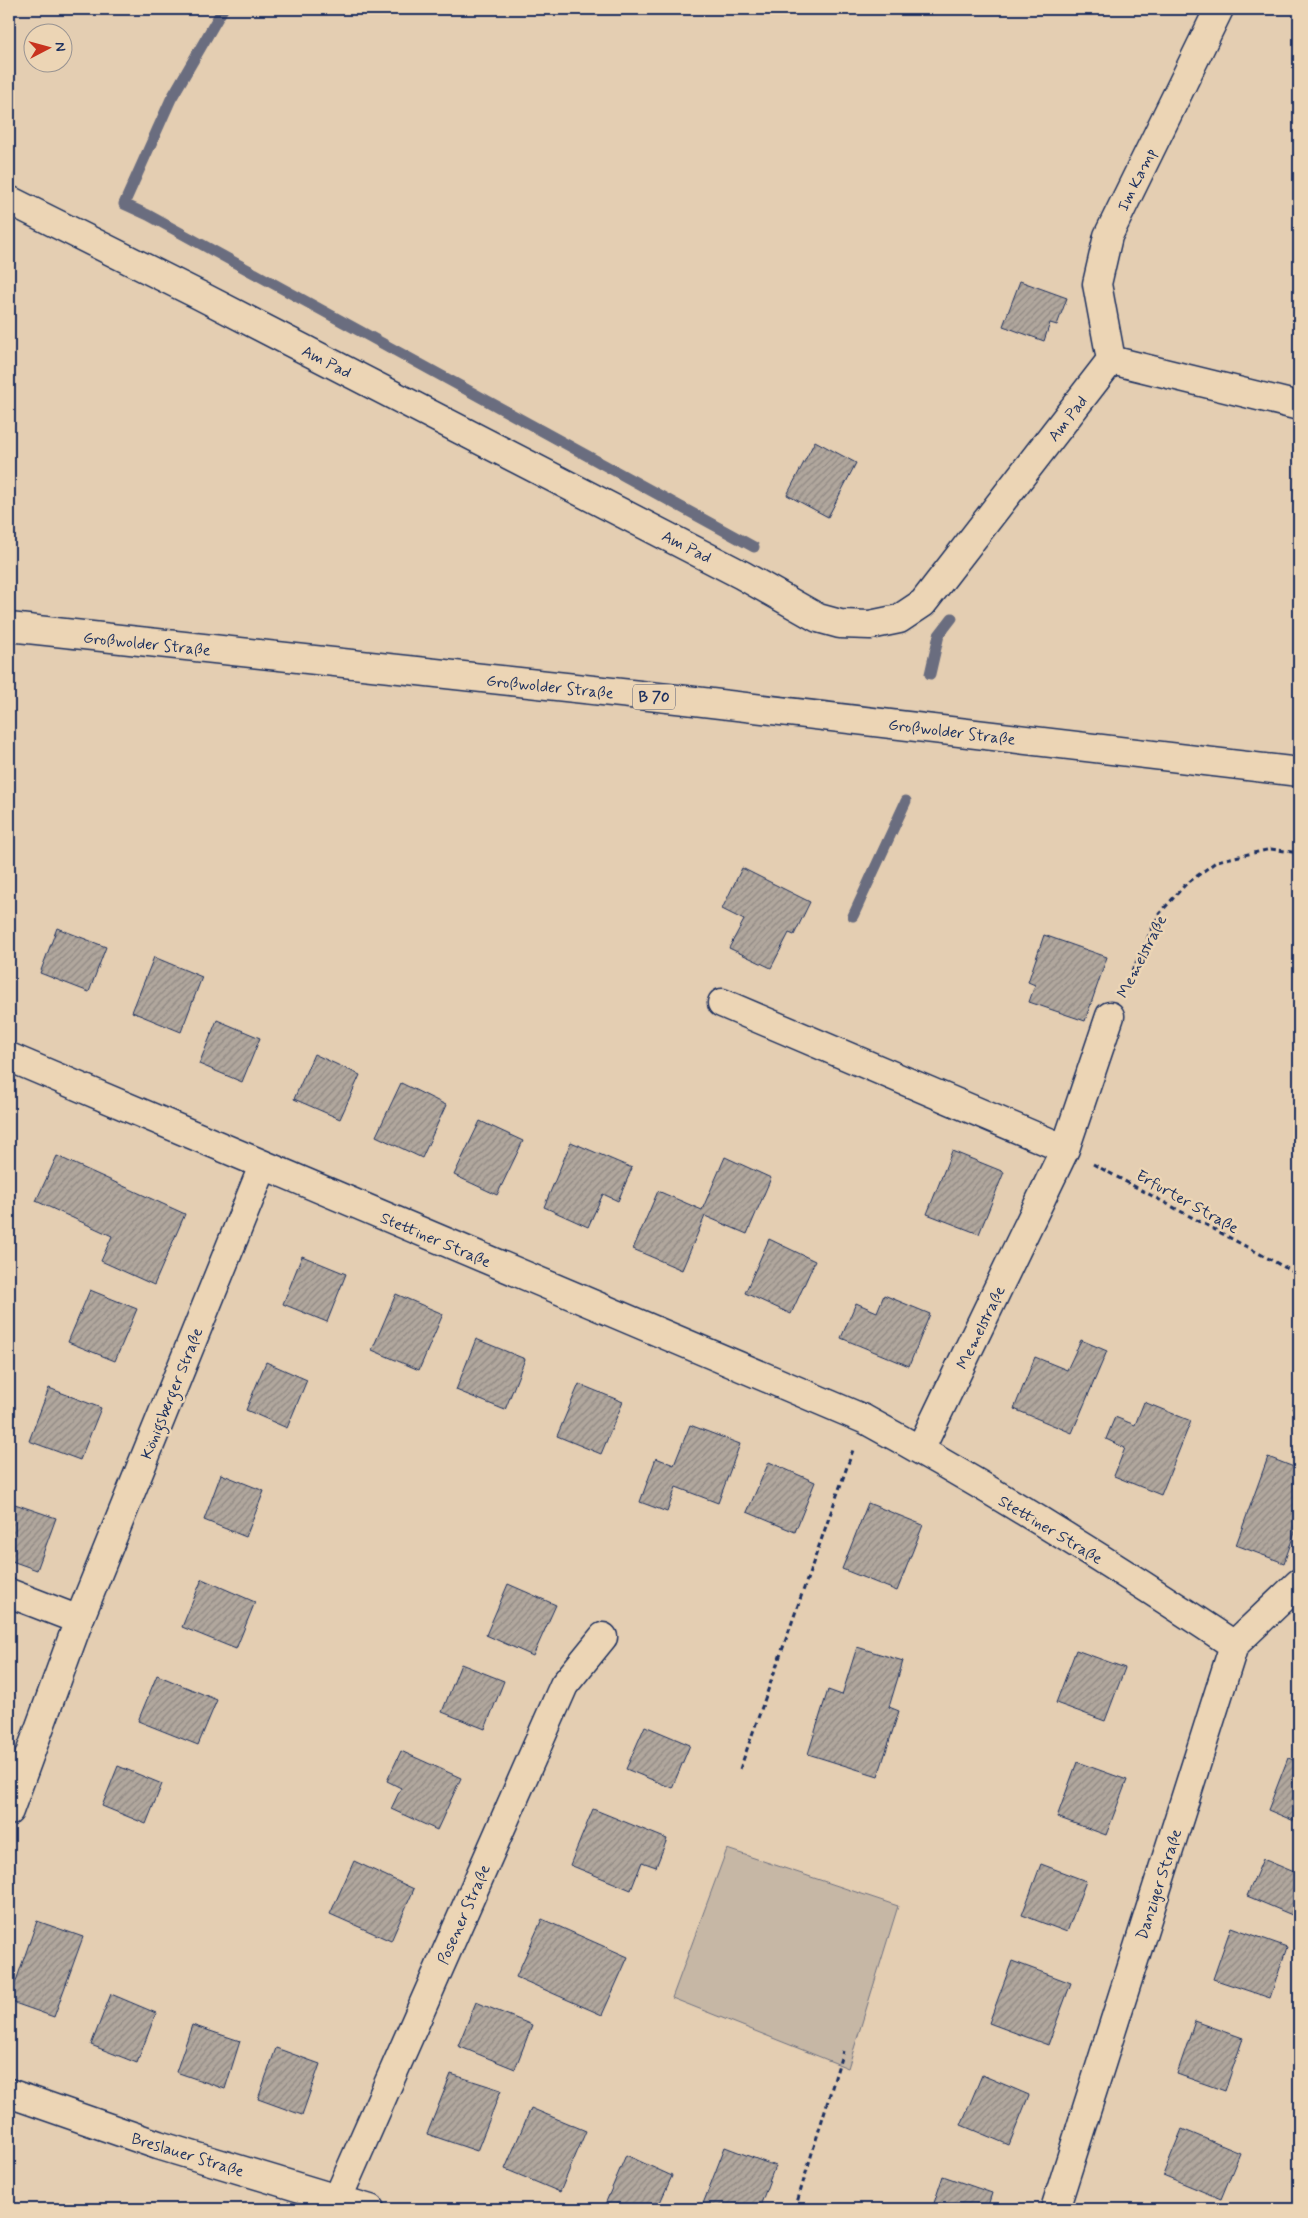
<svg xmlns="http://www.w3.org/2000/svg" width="1308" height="2218" font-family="Mynerve,sans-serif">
	<defs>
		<pattern id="building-hatch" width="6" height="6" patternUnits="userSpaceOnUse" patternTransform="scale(1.25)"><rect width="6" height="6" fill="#b1a79d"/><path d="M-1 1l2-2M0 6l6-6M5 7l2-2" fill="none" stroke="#8f8883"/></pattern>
	</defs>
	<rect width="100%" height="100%" fill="#e4ceb2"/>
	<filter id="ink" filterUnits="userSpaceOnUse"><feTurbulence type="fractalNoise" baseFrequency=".02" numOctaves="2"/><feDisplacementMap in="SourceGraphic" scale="10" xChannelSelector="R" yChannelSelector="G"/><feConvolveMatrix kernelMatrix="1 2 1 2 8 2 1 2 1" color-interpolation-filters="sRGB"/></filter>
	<g filter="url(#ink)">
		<path fill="#c6b7a5" stroke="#707382" d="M727,1849L898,1906L848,2068L672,1998Z"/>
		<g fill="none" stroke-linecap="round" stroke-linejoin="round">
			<path stroke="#6a6d7f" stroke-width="11" d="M223,9L171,99L124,204L148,215L754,547
				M930,674L939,635L952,618
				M853,916L906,801"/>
		</g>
		<path fill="url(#building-hatch)" stroke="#1b2f5e" d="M1020,281L1067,298L1057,325L1050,323L1044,341L1003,326Z
			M815,441L856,463L828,517L787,495Z
			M742,868L810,902L794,935L789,933L771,968L729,948L744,920L722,909Z
			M57,928L106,947L89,992L40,973Z
			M1044,935L1107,957L1085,1021L1029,1002L1035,985L1028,982Z
			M154,957L202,977L181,1032L132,1012Z
			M217,1020L260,1038L242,1082L199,1064Z
			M314,1054L360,1075L340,1119L294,1099Z
			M401,1083L446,1105L422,1158L376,1136Z
			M480,1121L523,1141L497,1195L454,1175Z
			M571,1142L632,1168L618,1201L603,1194L588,1227L544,1207Z
			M952,1151L1004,1172L979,1234L927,1214Z
			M57,1156L185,1214L154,1285L101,1261L112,1236L36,1201Z
			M725,1157L771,1178L747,1234L705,1216L682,1270L633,1249L658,1191L702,1210Z
			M769,1239L815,1261L791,1314L745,1293Z
			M302,1256L346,1274L327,1322L283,1304Z
			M90,1290L137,1309L115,1361L68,1342Z
			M396,1294L443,1314L419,1370L372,1350Z
			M884,1295L930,1314L909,1366L841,1338L856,1303L877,1312Z
			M476,1339L525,1359L505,1410L456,1390Z
			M1081,1340L1107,1351L1072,1433L1014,1409L1035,1357L1067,1370Z
			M266,1362L307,1380L287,1428L246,1410Z
			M579,1384L623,1402L601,1454L557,1436Z
			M49,1388L101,1408L80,1460L29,1441Z
			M1299,1391V1412L1292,1409Z
			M1144,1402L1191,1421L1161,1495L1114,1476L1125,1448L1106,1439L1115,1417L1135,1425Z
			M690,1425L740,1444L718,1503L676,1487L667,1512L640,1502L656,1458L674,1465Z
			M1268,1457L1299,1469V1520L1284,1563L1236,1545Z
			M769,1462L815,1482L795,1532L747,1512Z
			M221,1474L264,1491L246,1537L204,1520Z
			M9,1502L56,1518L37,1570L9,1560Z
			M868,1503L923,1525L897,1591L842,1569Z
			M202,1579L255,1602L236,1649L182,1627Z
			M508,1584L556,1605L533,1656L486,1635Z
			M857,1647L903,1661L889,1707L899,1711L878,1776L808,1754L828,1690L842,1695Z
			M1076,1650L1125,1668L1105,1721L1056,1703Z
			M461,1664L504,1681L485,1729L442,1712Z
			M157,1675L217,1700L198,1745L138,1721Z
			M645,1726L690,1745L672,1788L626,1769Z
			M401,1751L461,1778L437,1830L391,1809L401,1788L387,1781Z
			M1288,1758L1299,1762V1823L1268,1810Z
			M1077,1762L1127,1780L1106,1835L1057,1817Z
			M118,1766L162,1784L146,1824L102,1806Z
			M593,1809L667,1839L656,1867L642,1862L631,1890L570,1865Z
			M1263,1859L1299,1874V1897L1292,1915L1247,1896Z
			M354,1861L414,1889L391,1941L330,1914Z
			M1041,1864L1086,1881L1067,1932L1022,1915Z
			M542,1919L628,1957L602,2015L516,1977Z
			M37,1921L83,1937L54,2017L9,2001Z
			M1231,1927L1287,1947L1270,1998L1213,1979Z
			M1012,1961L1071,1983L1048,2045L989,2023Z
			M111,1994L156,2013L137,2063L91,2045Z
			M476,2002L532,2025L515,2069L458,2046Z
			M1195,2021L1243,2038L1225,2091L1177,2074Z
			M192,2025L240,2041L225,2089L176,2072Z
			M276,2048L320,2064L302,2115L258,2099Z
			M451,2074L501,2090L477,2151L427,2134Z
			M982,2075L1029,2095L1009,2145L961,2125Z
			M531,2108L586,2131L560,2192L505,2169Z
			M1182,2129L1240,2153L1221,2199L1163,2175Z
			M725,2147L775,2166L759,2209H701Z
			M626,2155L672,2176L657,2209H603Z
			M943,2176L992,2193L987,2209H932Z"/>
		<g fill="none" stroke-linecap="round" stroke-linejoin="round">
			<g stroke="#1b2f5e" stroke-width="31">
				<path id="minor" d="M9,200L199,295L742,575L818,618L840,624L870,625L899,619L923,603L1111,360
					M1111,360L1097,284L1108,236L1219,9
					M1111,360L1299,406
					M722,1003L1065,1149
					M9,1057L864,1419C991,1488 1114,1565 1234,1645
					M920,1450L1065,1149L1110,1016
					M9,1593L79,1620
					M9,1811L79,1620L263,1166
					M9,2093L158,2145L370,2209
					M337,2200L564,1685L603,1637
					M1055,2209L1234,1645L1299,1583"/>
			</g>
			<g stroke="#1b2f5e" stroke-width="31">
				<path id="major" d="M9,627L686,700L1299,772"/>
			</g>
			<path stroke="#1b2f5e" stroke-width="3" stroke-dasharray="5 4" stroke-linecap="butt" d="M1124,988L1159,914L1185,885L1217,861L1271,849L1299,853
				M1093,1164L1299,1275
				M740,1769L853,1450
				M795,2209L843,2051"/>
			<use href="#minor" stroke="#ecd5b5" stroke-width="28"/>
			<use href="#major" stroke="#ecd5b5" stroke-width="28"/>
		</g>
	</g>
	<g text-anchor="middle" stroke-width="5" stroke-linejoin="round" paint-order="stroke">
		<rect fill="#ecd5b5" stroke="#5a6178" stroke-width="1" x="633" y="684.5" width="42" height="25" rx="4"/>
		<g font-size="15" font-weight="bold" fill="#1b2f5e">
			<text x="654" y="702">B 70</text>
		</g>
		<g font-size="16" fill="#1b2f5e" stroke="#ecd5b5">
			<text transform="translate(1136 179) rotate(-64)" y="6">Im Kamp</text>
			<text transform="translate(327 361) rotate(27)" y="6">Am Pad</text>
			<text transform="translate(1067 418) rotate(-52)" y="6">Am Pad</text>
			<text transform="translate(687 546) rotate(27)" y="6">Am Pad</text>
			<text transform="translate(147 643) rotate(6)" y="6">Großwolder Straße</text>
			<text transform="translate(550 686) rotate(6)" y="6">Großwolder Straße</text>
			<text transform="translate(952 731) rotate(7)" y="6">Großwolder Straße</text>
			<text transform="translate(1141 956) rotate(-63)" y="6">Memelstraße</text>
			<text transform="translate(1188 1201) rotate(29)" y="6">Erfurter Straße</text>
			<text transform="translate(436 1239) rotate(23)" y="6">Stettiner Straße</text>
			<text transform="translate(980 1327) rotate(-64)" y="6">Memelstraße</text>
			<text transform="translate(171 1393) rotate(-68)" y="6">Königsberger Straße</text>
			<text transform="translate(1051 1529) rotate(31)" y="6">Stettiner Straße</text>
			<text transform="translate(1158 1884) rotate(-72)" y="6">Danziger Straße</text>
			<text transform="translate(463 1914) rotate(-66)" y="6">Posener Straße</text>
			<text transform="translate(188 2154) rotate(17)" y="6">Breslauer Straße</text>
		</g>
	</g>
	<rect width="1308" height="2218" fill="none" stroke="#ecd5b5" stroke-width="30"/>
	<rect x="15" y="15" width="1278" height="2188" fill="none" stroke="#1b2f5e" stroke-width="2" filter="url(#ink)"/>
	<g transform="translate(48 48) rotate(84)"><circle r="24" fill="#ecd5b5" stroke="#989392"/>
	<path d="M0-4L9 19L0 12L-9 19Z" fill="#c8321e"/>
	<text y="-8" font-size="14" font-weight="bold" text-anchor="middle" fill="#1b2f5e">N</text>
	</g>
</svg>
